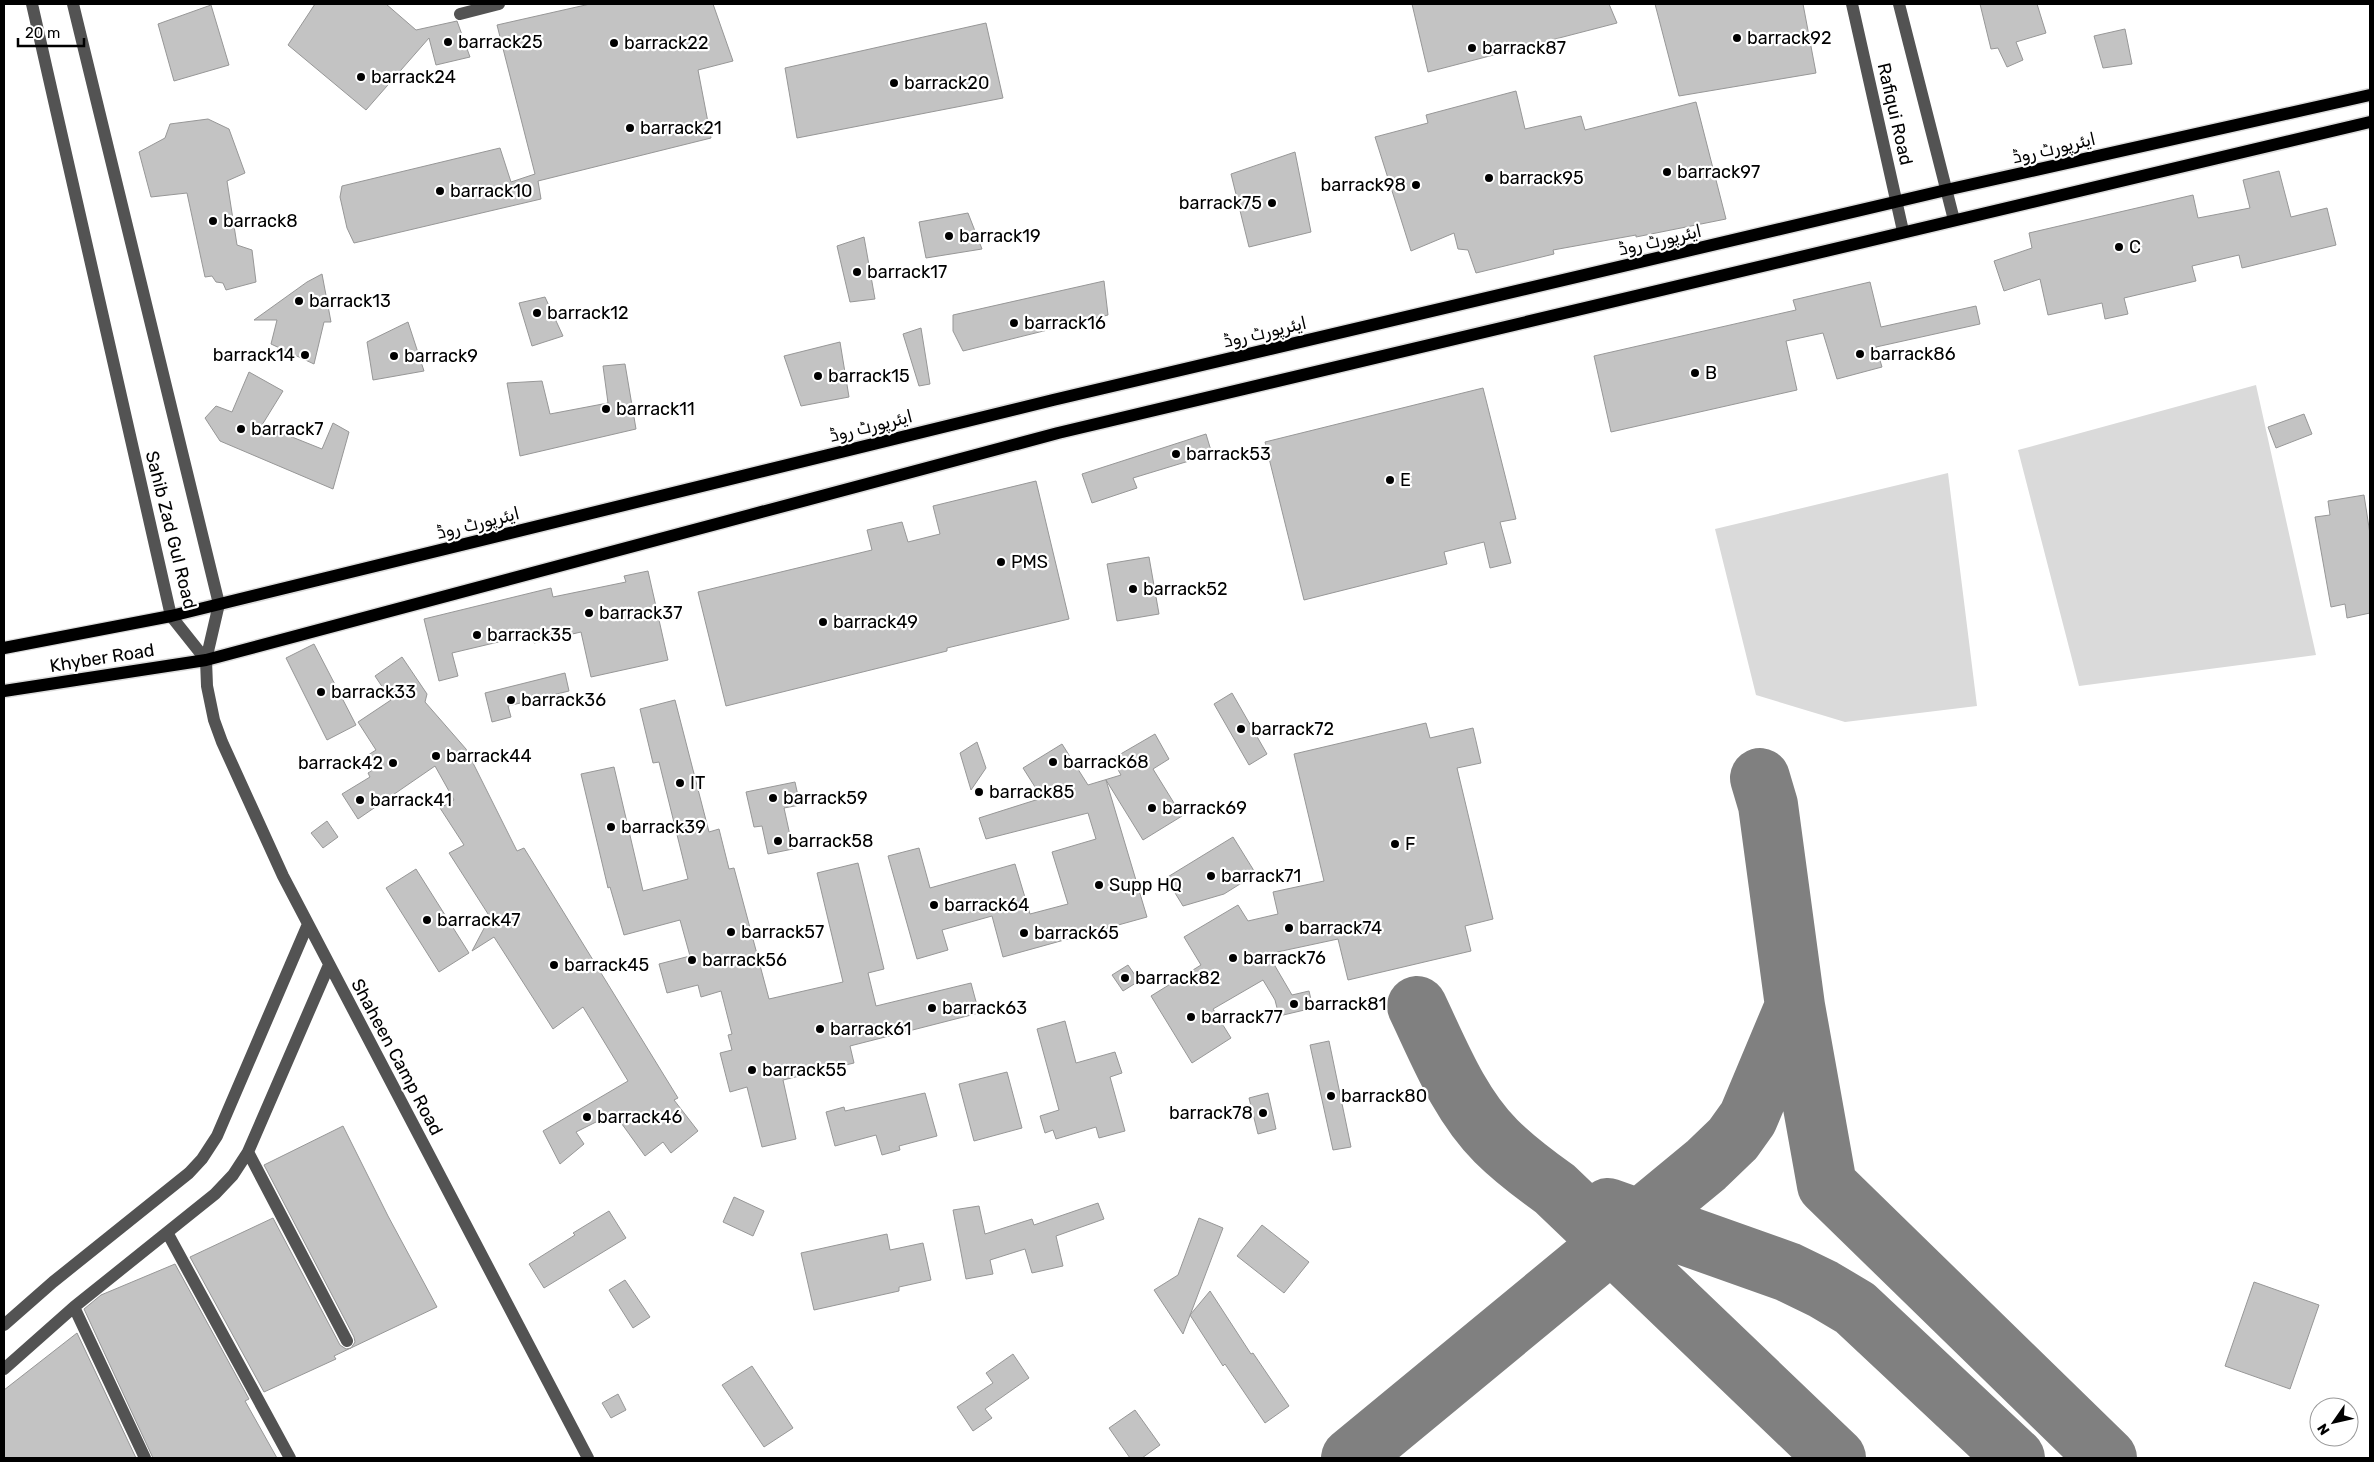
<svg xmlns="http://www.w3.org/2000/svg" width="2374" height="1462" font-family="Rubik,Cairo,sans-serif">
	<rect width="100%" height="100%" fill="#fff"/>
	<path fill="#dadada" d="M2256,385L2316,655L2079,686L2018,450Z
		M1948,473L1977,706L1845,722L1756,695L1715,529Z"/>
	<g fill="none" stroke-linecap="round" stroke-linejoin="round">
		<path stroke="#808080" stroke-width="60" d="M1417,1006C1439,1052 1459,1104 1496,1141C1514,1159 1534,1174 1555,1189L1836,1458
			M1795,1006L1827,1185L2107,1458
			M1608,1208L1788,1272L1823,1289L1855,1308L2015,1458
			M1351,1458L1706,1165L1733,1139L1748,1118L1795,1006L1768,805L1760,778"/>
	</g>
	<path fill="#c3c3c3" stroke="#979797" d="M315,4H386L416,30L457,21L470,57L436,65L429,38L366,110L288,45Z
		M590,4H713L733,61L698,70L711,138L538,181L541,199L354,243L347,228L340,197L342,186L500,148L511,182L535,174L497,25Z
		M1412,4H1609L1617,23L1428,72Z
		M1655,4H1803L1816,73L1679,96Z
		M1980,4H2037L2046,33L2016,42L2023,60L2007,67L1998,48L1991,49Z
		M211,5L229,65L174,81L158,24Z
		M986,23L1003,98L797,138L785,68Z
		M2125,29L2132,64L2103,68L2094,36Z
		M1516,91L1525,129L1581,116L1585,130L1696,102L1726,219L1636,237V235L1553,250L1554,254L1476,273L1468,250L1458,249L1454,233L1411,251L1375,137L1428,123L1426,115Z
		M208,119L229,129L245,173L227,181L237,245L252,250L256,282L226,290L223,283L216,282L212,276L205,277L187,193L151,197L139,152L165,138L170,124Z
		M1295,152L1311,232L1249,247L1231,174Z
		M2279,171L2291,217L2327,208L2336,245L2242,268L2239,255L2192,266L2196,281L2124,298L2128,314L2105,319L2102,303L2048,315L2040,279L2004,291L1994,261L2032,248L2029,233L2193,195L2198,218L2250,208L2243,180Z
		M968,213L982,249L926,258L919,222Z
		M864,237L875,299L850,302L837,246Z
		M322,274L331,322H324L314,364L271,344L277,320H254L307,282Z
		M1104,281L1108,315L963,351L953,331V315Z
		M1870,282L1881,327L1976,306L1980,324L1876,347L1882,367L1837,379L1823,333L1786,341L1797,390L1611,432L1594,356L1796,310L1793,300Z
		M545,297L563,336L532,346L519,303Z
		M408,322L424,371L373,380L367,342Z
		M921,328L930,384L919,386L903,334Z
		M840,342L849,397L801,406L784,356Z
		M625,364L636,429L520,456L507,383L542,381L550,414L608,403L603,366Z
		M249,372L283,391L262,425L322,449L333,423L349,432L333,489L220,441L205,418L216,406L232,412Z
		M1483,388L1516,519L1500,522L1511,563L1490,568L1484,542L1444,552L1447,564L1304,600L1265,442Z
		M2304,414L2312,434L2276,448L2268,427Z
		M1206,434L1212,454L1133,478L1137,488L1092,503L1082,474Z
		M1036,481L1069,619L947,648V651L726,706L698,592L872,550L867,530L902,522L908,542L940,534L933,506Z
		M2364,495L2370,534V613L2347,618L2345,604L2331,607L2315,517L2330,515L2328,501Z
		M1149,557L1159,614L1117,621L1107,564Z
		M648,571L668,660L591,677L581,632L534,643L532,634L452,653L458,676L439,681L424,619L551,588L553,597L626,582L624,576Z
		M314,644L356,725L327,740L286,658Z
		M402,657L427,694L425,702L466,749L517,851L524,848L678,1098L674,1100L698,1131L671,1153L663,1142L645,1156L614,1113L576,1132L584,1144L560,1164L543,1131L628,1081L583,1007L553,1029L494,937L472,951L490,917L449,853L464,845L440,808L454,800L435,766L358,819L342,794L370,777L368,773L377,767L368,755L376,750L358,722L391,700L375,676Z
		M565,673L569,691L508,706L511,717L492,722L485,693Z
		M1232,693L1267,754L1249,765L1214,704Z
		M675,700L709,832L719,829L729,869L734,868L769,999L843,982L817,873L858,863L884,969L868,973L876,1006L971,983L979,1013L850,1046L854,1063L783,1080L796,1139L762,1147L747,1087L730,1092L720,1053L732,1050L728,1035L732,1034L721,991L701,997L698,985L667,993L659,964L690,956L680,920L624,935L610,887L608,888L581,774L614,767L643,891L688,879L659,762L653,763L640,709Z
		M1426,723L1430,738L1473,728L1481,763L1457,768L1493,919L1465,926L1471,951L1348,980L1338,939L1268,954L1292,995L1309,991L1313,1008L1279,1016L1275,1000L1263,980L1213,1009L1231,1038L1192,1063L1151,996L1201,965L1184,937L1238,905L1248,921L1278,914L1273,892L1324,881L1294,754Z
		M1155,734L1169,759L1153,769L1182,816L1143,840L1106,780L1147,917L1003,957L992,916L942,930L948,950L917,959L888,856L919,848L930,888L1015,864L1030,914L1068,904L1052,852L1096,839L1088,813L986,839L979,818L1042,798L1023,768L1062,744L1088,785L1121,775L1112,759Z
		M977,742L986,768L971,790L960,753Z
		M795,782L800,805L784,808L793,849L768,854L762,826L754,827L746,792Z
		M327,821L338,837L323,848L311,833Z
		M1233,837L1256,874L1224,894L1183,906L1166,878Z
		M416,869L469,953L439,972L386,888Z
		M1128,965L1139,981L1123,991L1112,975Z
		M1065,1021L1076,1063L1115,1052L1122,1073L1110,1077L1125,1131L1099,1138L1096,1127L1056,1139L1053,1130L1045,1133L1040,1116L1059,1110L1037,1029Z
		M1329,1041L1351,1147L1333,1150L1310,1045Z
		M1007,1072L1022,1128L974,1141L959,1084Z
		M925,1093L937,1136L899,1146L900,1150L882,1155L876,1135L835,1146L826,1112L844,1107L845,1111Z
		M1268,1093L1276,1129L1258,1134L1249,1098Z
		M343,1126L388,1216L437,1307L334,1356L336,1359L264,1392L190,1257L273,1218L340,1345L346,1349L351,1348L355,1342L354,1337L264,1165Z
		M734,1197L764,1211L753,1236L723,1222Z
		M1098,1203L1104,1219L1056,1236L1063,1266L1032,1273L1025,1249L990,1260L993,1274L966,1279L953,1210L979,1206L985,1234L1032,1219L1034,1225Z
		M609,1211L626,1238L544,1288L529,1264L575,1235L573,1233Z
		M1199,1218L1223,1228L1183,1334L1154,1290L1178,1275Z
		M1262,1225L1309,1262L1284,1293L1237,1256Z
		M887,1234L890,1250L923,1243L931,1280L899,1287V1291L814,1310L801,1253Z
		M175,1264L249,1399L245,1401L277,1458H153L84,1309L101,1295Z
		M625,1280L650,1317L633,1328L609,1290Z
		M2254,1282L2319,1305L2290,1389L2225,1366Z
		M1210,1291L1251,1354L1253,1353L1289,1406L1265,1423L1225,1364L1223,1366L1190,1315Z
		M77,1333L136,1458H4V1390Z
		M1013,1354L1029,1378L985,1409L992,1418L973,1431L957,1407L993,1383L986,1373Z
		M752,1366L793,1428L764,1447L722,1385Z
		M618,1394L626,1410L611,1418L602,1403Z
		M1135,1410L1160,1445L1142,1458H1130L1109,1428Z"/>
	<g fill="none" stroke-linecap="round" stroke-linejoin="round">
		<g stroke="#dbdbdb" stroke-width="15">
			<path id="major" d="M4,648L171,616L1053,400L1946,190L2370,95
				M4,691L206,660L1058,433L2370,122"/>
		</g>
		<path stroke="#535353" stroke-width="12" d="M32,4L171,616L206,660
			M73,4L219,604L206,660L207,686L214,720L222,742L283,876L588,1458
			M1852,4L1903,231
			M1899,4L1954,220
			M460,14L499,4
			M248,1152L347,1341
			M168,1234L290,1458
			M74,1307L145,1458
			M4,1325L53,1282L189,1173L202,1159L217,1136L308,924
			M4,1369L74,1307L215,1194L233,1175L248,1152L329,965"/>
		<use href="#major" stroke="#000" stroke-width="12"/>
	</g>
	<g fill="#000" stroke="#fff" stroke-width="2">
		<circle cx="1737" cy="38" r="5"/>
		<circle cx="448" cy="42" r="5"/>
		<circle cx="614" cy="43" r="5"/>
		<circle cx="1472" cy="48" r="5"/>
		<circle cx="361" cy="77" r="5"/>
		<circle cx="894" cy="83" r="5"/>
		<circle cx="630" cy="128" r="5"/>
		<circle cx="1667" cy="172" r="5"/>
		<circle cx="1489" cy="178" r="5"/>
		<circle cx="1416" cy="185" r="5"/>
		<circle cx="440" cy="191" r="5"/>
		<circle cx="1272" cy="203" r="5"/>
		<circle cx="213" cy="221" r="5"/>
		<circle cx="949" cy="236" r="5"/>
		<circle cx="2119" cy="247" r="5"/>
		<circle cx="857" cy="272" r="5"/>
		<circle cx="299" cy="301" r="5"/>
		<circle cx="537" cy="313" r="5"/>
		<circle cx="1014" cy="323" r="5"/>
		<circle cx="1860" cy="354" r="5"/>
		<circle cx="305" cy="355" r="5"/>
		<circle cx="394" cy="356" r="5"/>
		<circle cx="1695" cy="373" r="5"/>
		<circle cx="818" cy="376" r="5"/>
		<circle cx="606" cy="409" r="5"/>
		<circle cx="241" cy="429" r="5"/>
		<circle cx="1176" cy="454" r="5"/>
		<circle cx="1390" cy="480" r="5"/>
		<circle cx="1001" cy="562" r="5"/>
		<circle cx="1133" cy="589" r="5"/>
		<circle cx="589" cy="613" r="5"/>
		<circle cx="823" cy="622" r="5"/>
		<circle cx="477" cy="635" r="5"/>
		<circle cx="321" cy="692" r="5"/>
		<circle cx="511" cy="700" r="5"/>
		<circle cx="1241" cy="729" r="5"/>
		<circle cx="436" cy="756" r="5"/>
		<circle cx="1053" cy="762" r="5"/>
		<circle cx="393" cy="763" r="5"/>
		<circle cx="680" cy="783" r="5"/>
		<circle cx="979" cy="792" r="5"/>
		<circle cx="773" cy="798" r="5"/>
		<circle cx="360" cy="800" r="5"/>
		<circle cx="1152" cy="808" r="5"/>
		<circle cx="611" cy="827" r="5"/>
		<circle cx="778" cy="841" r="5"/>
		<circle cx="1395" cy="844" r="5"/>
		<circle cx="1211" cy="876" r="5"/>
		<circle cx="1099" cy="885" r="5"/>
		<circle cx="934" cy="905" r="5"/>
		<circle cx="427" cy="920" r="5"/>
		<circle cx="1289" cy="928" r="5"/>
		<circle cx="731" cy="932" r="5"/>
		<circle cx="1024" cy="933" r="5"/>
		<circle cx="1233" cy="958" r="5"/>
		<circle cx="692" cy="960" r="5"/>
		<circle cx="554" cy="965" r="5"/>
		<circle cx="1125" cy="978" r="5"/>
		<circle cx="1294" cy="1004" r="5"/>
		<circle cx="932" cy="1008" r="5"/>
		<circle cx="1191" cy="1017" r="5"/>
		<circle cx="820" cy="1029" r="5"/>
		<circle cx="752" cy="1070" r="5"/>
		<circle cx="1331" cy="1096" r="5"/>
		<circle cx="1263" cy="1113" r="5"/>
		<circle cx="587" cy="1117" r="5"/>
	</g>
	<g text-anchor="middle" stroke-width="4.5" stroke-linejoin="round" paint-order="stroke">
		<g font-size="18" fill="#000" stroke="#fff" text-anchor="start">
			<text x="1747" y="44">barrack92</text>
			<text x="458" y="48">barrack25</text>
			<text x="624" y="49">barrack22</text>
			<text x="1482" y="54">barrack87</text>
			<text x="371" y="83">barrack24</text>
			<text x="904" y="89">barrack20</text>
			<text x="640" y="134">barrack21</text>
			<text x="1677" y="178">barrack97</text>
			<text x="1499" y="184">barrack95</text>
			<text x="1406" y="191" text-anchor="end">barrack98</text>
			<text x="450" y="197">barrack10</text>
			<text x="1262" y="209" text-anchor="end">barrack75</text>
			<text x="223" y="227">barrack8</text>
			<text x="959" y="242">barrack19</text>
			<text x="2129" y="253">C</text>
			<text x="867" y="278">barrack17</text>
			<text x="309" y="307">barrack13</text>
			<text x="547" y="319">barrack12</text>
			<text x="1024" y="329">barrack16</text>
			<text x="1870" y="360">barrack86</text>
			<text x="295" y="361" text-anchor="end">barrack14</text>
			<text x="404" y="362">barrack9</text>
			<text x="1705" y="379">B</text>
			<text x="828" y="382">barrack15</text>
			<text x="616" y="415">barrack11</text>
			<text x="251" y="435">barrack7</text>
			<text x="1186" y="460">barrack53</text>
			<text x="1400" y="486">E</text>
			<text x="1011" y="568">PMS</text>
			<text x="1143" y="595">barrack52</text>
			<text x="599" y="619">barrack37</text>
			<text x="833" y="628">barrack49</text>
			<text x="487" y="641">barrack35</text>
			<text x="331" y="698">barrack33</text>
			<text x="521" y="706">barrack36</text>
			<text x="1251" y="735">barrack72</text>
			<text x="446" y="762">barrack44</text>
			<text x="1063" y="768">barrack68</text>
			<text x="383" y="769" text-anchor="end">barrack42</text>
			<text x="690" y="789">IT</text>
			<text x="989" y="798">barrack85</text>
			<text x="783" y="804">barrack59</text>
			<text x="370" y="806">barrack41</text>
			<text x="1162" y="814">barrack69</text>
			<text x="621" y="833">barrack39</text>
			<text x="788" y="847">barrack58</text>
			<text x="1405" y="850">F</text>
			<text x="1221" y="882">barrack71</text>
			<text x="1109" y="891">Supp HQ</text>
			<text x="944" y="911">barrack64</text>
			<text x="437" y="926">barrack47</text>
			<text x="1299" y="934">barrack74</text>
			<text x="741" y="938">barrack57</text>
			<text x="1034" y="939">barrack65</text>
			<text x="1243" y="964">barrack76</text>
			<text x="702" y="966">barrack56</text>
			<text x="564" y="971">barrack45</text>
			<text x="1135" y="984">barrack82</text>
			<text x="1304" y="1010">barrack81</text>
			<text x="942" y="1014">barrack63</text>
			<text x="1201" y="1023">barrack77</text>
			<text x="830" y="1035">barrack61</text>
			<text x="762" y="1076">barrack55</text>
			<text x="1341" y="1102">barrack80</text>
			<text x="1253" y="1119" text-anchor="end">barrack78</text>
			<text x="597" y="1123">barrack46</text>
		</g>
		<g font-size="18" fill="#000" stroke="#fff">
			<text transform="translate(1895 114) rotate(77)" y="6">Rafiqui Road</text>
			<text transform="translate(2054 148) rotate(-13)" y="6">ایئرپورٹ روڈ</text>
			<text transform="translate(1660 240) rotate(-13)" y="6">ایئرپورٹ روڈ</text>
			<text transform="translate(1265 332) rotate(-13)" y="6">ایئرپورٹ روڈ</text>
			<text transform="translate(871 426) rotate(-14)" y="6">ایئرپورٹ روڈ</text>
			<text transform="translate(478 523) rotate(-14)" y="6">ایئرپورٹ روڈ</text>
			<text transform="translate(171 530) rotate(76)" y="6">Sahib Zad Gul Road</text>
			<text transform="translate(102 658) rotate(-9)" y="6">Khyber Road</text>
			<text transform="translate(397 1057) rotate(62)" y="6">Shaheen Camp Road</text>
		</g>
	</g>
	<rect width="2374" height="1462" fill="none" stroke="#000000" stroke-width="10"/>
	<g transform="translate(2334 1422) rotate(236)"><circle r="24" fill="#ffffff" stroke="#999999"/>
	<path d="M0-4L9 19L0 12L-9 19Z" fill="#000000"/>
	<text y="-8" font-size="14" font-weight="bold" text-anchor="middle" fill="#000000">N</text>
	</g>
	<path d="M18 38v8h66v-8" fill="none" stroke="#000000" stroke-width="2.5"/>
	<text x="25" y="38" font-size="15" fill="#000000" stroke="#ffffff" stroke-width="4" paint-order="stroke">20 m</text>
</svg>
